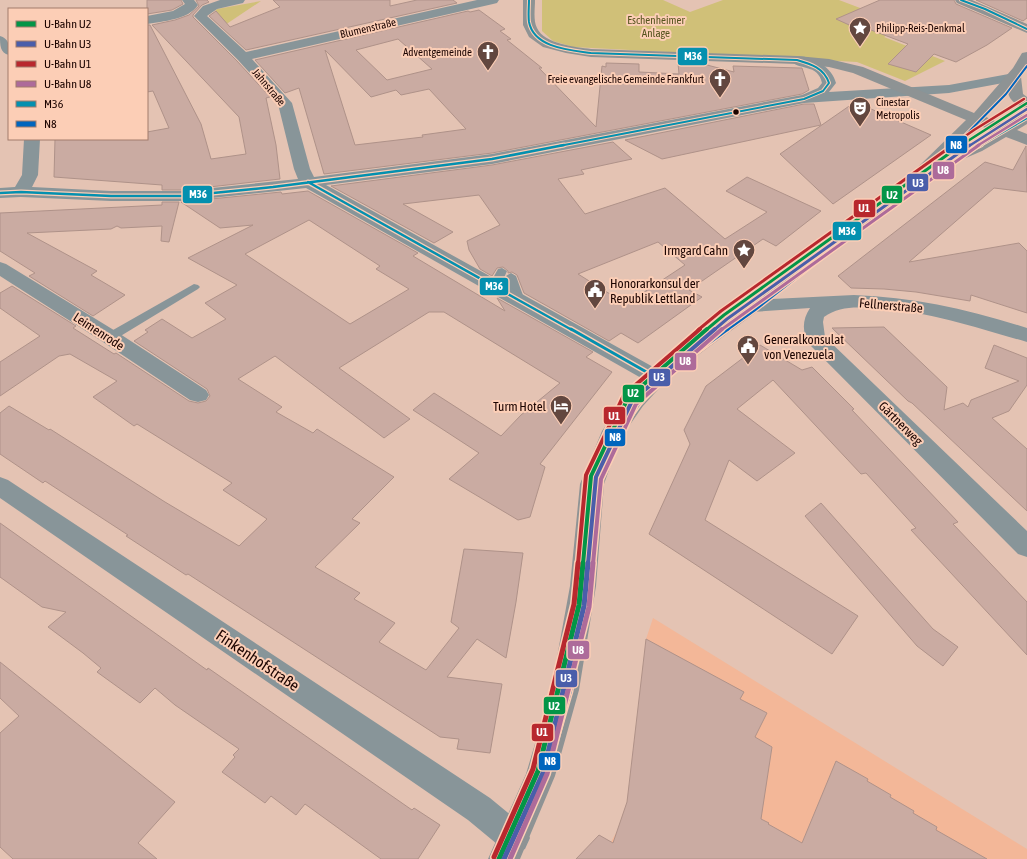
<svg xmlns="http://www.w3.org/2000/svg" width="1027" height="859" font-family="'Asap Condensed',sans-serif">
	<rect width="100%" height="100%" fill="#e4c3b3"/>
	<path fill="#f3b798" d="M653,618L1027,849V859H580L587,848L600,836L611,842L617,831L627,802L646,639Z"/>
	<path fill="#d0c078" d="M542,0H663L690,12L723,0H839L905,25L884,37L945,61L905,81L857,62L573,47L553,41L542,31Z
		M261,1L222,27L212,15L217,9Z"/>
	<path fill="#caaba2" stroke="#af9289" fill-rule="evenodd" d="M147,0H181L183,4L172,10L147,14Z
		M196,0H207L209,2L202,5L193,15V17L237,61L270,97L266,98L276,145L280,179L183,190H162V185L54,177L55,139H147V132L169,128L153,91L147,92V25H150L201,124L211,159L246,154L239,117L152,25L175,20L189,15L199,6Z
		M273,0H390V6L417,0H453L457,3L246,50L209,16L216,11L230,27L280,7Z
		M880,0H954L956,4L1012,28L987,45L956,62L934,54L916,72L888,64L908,44L863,27L858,29L836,19Z
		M976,0H1027V18L1023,21Z
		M479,10L505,29L500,31L511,39L507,40L542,68H539L596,127L602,66L606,67V63L639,64V72L679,74L678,63L707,65L734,72L733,66L800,68H802L809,90L802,94L492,153L324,174L299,88L285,93L255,60L468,11L470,12ZM398,39L432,69L387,80L356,50ZM325,50L371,97L396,90L401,95L429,89L466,129L422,135L423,137L355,145Z
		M855,102L931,135L833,204L780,154Z
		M804,104H814L821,125L662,159L625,140Z
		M613,142L632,159L581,170L584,174L558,179L585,214L665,188L725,239L767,212L726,191L747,177L821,211L776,246L763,239L689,290L702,297L638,343L621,333L609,341L524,293L517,275L512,272L508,273V271L503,267L497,268L492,276L480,269L469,250L467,241L500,225L479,195L403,204L453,232L434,243L331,186L492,165ZM658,242L685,265L626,304L578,274Z
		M1026,146L1027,192L994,188L909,262L1019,243L1027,251V313L971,295L970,301L916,292L884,289L851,288L838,276L985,162L1013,170Z
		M308,191L418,253L413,256L505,311L497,298L593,352L586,357L612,372L540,464L545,467L530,517L518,520L449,479L479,453L413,410L434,393L501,436L521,415L560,383L444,312H429L339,368L410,419L384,438L275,356L238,379L282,407L276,412L313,433L317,429L394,477L352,519L360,523L315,567L360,593L354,599L395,623L379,642L426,670L459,628L451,622L464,549L523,553L516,602L506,658L477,639L447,677L502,684L490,753L457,749L459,739L440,737L188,574L186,575L126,536L128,535L45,481L43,483L0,454V413L9,406L49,430L50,429L165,502L239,546L267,519L223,490L232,483L137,424L134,426L93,397L117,381L70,354L59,356L0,396V362L40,336L0,308V293L12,286L76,326L73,328L114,354L116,353L189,401L198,403L206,401L210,396L207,389L134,341L148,332L145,330L162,319L192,338L226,319L205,303L237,285L188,258L253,225L220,228L181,202L281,192L282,194ZM309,220L380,266L376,269L409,289L350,324L245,254Z
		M162,202H179L169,242L161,241L162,226L121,228L117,226L111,229L27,233L97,271L91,275L125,295L93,316L29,276L35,273L0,251V213L162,205Z
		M884,327L947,387L944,410L963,403L968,407L971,400L1019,381L985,368L994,345L1027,358V385L1009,411L992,418L1027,449V511L912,403L908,401L832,328Z
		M760,345L802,370L812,367L854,409L852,410L958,522L953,524L1027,602V655L911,530L916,528L866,473L861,474L773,380L737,409L795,453L757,481L729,460L705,520L858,616L832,654L649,534L690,444L684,430L706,386Z
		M821,503L933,629L958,647L943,666L917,646L805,516Z
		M0,523L207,670L208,668L412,810L414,808L440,825L418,859H381L305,804L296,815L271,796L265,803L222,772L235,757L233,755L239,749L175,705L155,688L140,703L97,672L101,668L83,653L48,627L66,612L42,607L0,577Z
		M646,639L744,692L740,699L767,713L755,737L772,747L761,819L769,823L768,824L802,843L836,761L868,779L867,781L891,795L890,797L914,811L913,813L937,827L936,830L987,859H576L599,835L613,843L627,802Z
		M0,662L175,802L138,843L157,859H13L0,847V733L19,716L0,698Z"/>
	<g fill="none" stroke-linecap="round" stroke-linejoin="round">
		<path fill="#889599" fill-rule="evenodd" d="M502,268L507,271L500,287L498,289H490L488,287L498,269Z
			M511,273L516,276L525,301L523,304H515L513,301L506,276Z
			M194,284L198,285L200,287L198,289L114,340H106L104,337L106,334Z"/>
		<path fill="#889599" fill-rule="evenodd" d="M182,0H194L198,5C188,20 163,21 147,24V16L173,11L185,4Z
			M220,0H245L243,3L217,9L207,16L246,52L477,0H499L497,3L493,4L252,59L292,103L310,169L314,177L492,154L802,95L818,88L822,83C818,63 798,71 790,60L792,57C809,53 832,66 836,83L829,92L949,85L1014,73L1019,74L1021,77L1019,80L1014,81L949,93L804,103L492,164L326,185L664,373L667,378L664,383L657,385L650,383L306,188L183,201H111L21,197L0,198V188L15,187L22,175L24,139H40L38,175L32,187L111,191H183L298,179L294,169L278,104L238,60L194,16L203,6Z
			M0,36C10,39 9,46 9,55C0,53 0,45 0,36Z
			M0,262L6,264L117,332L206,390L209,395L206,400L198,402L190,400L103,342L0,276Z
			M854,295C914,297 970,310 1027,328V342C977,328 932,312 880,309C861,307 840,305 824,317L823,322L825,337L1027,531V557L1018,554L809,344C802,332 802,320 810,308L752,312L745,310L742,306L745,302L752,300Z
			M0,477L8,480L490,798L525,827L530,838L525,849L514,854L503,849L468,820L0,498Z"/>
		<path fill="#8e9394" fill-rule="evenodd" d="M523,0H535C535,9 533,20 537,28C544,44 576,47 591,49L797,56L829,59L863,67L974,113L1013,68L1022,53L1027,52V68L1021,77L1023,94L1027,97V108C1019,107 1009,101 1008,92L986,117L1004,125L1022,115L1027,114V124L1017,130L1027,134V145L1006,137L982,151L940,169L933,170L759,310L698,355L664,383L643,406L620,439L604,484L596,586L579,690L555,776L520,859H488L526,774L551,690L570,586L580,484L602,431L627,396L650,373L684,345L745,302L916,169L966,120L853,73L829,67L797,64L591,57L566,53L543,47L529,37L523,25ZM978,125L993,131L970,145L950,153Z
			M955,0H972L1027,24V33L957,3Z"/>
		<g stroke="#fcceb6" stroke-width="4">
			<path id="bus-1-far2" d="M529,0C529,7 528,15 529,22C534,48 570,50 591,53L797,60C811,64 824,68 829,83L823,91L804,99L559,146
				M961,0L985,9L1027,29
				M979,146L1027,118"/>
		</g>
		<g stroke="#fcceb6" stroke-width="5">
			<path id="bus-1-far1" d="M308,182L572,330
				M0,193L21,192L111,196H183L273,187L492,159L564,145
				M718,330L752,306L922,172L981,145"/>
		</g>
		<g stroke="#fcceb6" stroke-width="6">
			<path id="bus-1" d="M571,329L657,378L691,350L719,329"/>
		</g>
		<g stroke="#fcceb6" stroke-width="4">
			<path id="bus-2-far3" d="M955,146L1006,94L1027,66"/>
		</g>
		<g stroke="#fcceb6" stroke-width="5">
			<path id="bus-2-far2" d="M727,330L755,310L926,176L956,145"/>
		</g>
		<g stroke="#fcceb6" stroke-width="6">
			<path id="bus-2-far1" d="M590,564L597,485L614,439L639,404L660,382L694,354L728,329"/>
		</g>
		<g stroke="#fcceb6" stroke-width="7">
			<path id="bus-2" d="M509,859L545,777L570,691L588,587L590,563"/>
		</g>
		<use href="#bus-1-far2" stroke="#0490af" stroke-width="2"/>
		<use href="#bus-1-far1" stroke="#0490af" stroke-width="2.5"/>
		<use href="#bus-1" stroke="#0490af" stroke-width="3"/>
		<use href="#bus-2-far3" stroke="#0065bd" stroke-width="2"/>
		<use href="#bus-2-far2" stroke="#0065bd" stroke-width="2.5"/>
		<use href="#bus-2-far1" stroke="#0065bd" stroke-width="3"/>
		<use href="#bus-2" stroke="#0065bd" stroke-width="4"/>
		<g stroke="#fcceb6" stroke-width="4.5">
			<path id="metro-1-far3" d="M960,146L1027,103"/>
		</g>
		<g stroke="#fcceb6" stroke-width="5.5">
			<path id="metro-1-far2" d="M706,330L724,315L961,145"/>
		</g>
		<g stroke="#fcceb6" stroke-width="7">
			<path id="metro-1-far1" d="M583,564L591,476L628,398L707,329"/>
		</g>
		<g stroke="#fcceb6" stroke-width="8">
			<path id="metro-1" d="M499,859L538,771L579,605L583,563"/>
		</g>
		<g stroke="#fcceb6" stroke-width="4.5">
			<path id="metro-2-far3" d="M969,146L1027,109"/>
		</g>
		<g stroke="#fcceb6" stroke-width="5.5">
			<path id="metro-2-far2" d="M714,330L727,319L970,145"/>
		</g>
		<g stroke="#fcceb6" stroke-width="7">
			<path id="metro-2-far1" d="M588,564L596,477L632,401L715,329"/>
		</g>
		<g stroke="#fcceb6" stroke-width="8">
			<path id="metro-2" d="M504,859L543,773L584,606L588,563"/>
		</g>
		<g stroke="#fcceb6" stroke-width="4.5">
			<path id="metro-3-far3" d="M951,146L974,130L1024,99"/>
		</g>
		<g stroke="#fcceb6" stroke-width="5.5">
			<path id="metro-3-far2" d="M698,330L721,311L953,145"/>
		</g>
		<g stroke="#fcceb6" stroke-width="7">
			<path id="metro-3-far1" d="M578,564L586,475L624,395L700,329"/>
		</g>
		<g stroke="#fcceb6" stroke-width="8">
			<path id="metro-3" d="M494,857L533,769L574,604L578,563"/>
		</g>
		<g stroke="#fcceb6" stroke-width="4.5">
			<path id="metro-4-far3" d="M977,146L1027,115"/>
		</g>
		<g stroke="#fcceb6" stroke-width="5.5">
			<path id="metro-4-far2" d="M721,330L979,145"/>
		</g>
		<g stroke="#fcceb6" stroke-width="7">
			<path id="metro-4-far1" d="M593,564L601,479L636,404L722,329"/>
		</g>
		<g stroke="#fcceb6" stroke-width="8">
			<path id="metro-4" d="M510,859L547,774L589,607L593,563"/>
		</g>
		<use href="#metro-1-far3" stroke="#039547" stroke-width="2.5"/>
		<use href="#metro-1-far2" stroke="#039547" stroke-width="3"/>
		<use href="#metro-1-far1" stroke="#039547" stroke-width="4"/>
		<use href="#metro-1" stroke="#039547" stroke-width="5"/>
		<use href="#metro-2-far3" stroke="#4a5eaa" stroke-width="2.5"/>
		<use href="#metro-2-far2" stroke="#4a5eaa" stroke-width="3"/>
		<use href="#metro-2-far1" stroke="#4a5eaa" stroke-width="4"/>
		<use href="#metro-2" stroke="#4a5eaa" stroke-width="5"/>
		<use href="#metro-3-far3" stroke="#b8282e" stroke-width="2.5"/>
		<use href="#metro-3-far2" stroke="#b8282e" stroke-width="3"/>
		<use href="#metro-3-far1" stroke="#b8282e" stroke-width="4"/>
		<use href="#metro-3" stroke="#b8282e" stroke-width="5"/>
		<use href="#metro-4-far3" stroke="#ad6b9a" stroke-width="2.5"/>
		<use href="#metro-4-far2" stroke="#ad6b9a" stroke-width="3"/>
		<use href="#metro-4-far1" stroke="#ad6b9a" stroke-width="4"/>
		<use href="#metro-4" stroke="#ad6b9a" stroke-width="5"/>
	</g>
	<defs>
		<g id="sight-pin" transform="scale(1.15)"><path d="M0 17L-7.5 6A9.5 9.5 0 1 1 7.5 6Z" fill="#62473f" stroke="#fcceb6"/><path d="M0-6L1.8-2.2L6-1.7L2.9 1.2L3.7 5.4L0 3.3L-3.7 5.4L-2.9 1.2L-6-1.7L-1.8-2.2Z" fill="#fff"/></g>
		<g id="church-pin" transform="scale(1.15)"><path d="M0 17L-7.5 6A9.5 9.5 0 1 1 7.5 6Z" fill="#62473f" stroke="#fcceb6"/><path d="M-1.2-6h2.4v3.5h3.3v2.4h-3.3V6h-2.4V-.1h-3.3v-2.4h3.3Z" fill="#fff"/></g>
		<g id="theatre-pin" transform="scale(1.15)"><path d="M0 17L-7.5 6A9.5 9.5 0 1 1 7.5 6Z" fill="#62473f" stroke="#fcceb6"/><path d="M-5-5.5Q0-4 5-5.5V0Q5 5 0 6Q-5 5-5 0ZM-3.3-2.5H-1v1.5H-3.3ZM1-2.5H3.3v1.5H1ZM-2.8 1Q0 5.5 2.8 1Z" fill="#fff"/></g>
		<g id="civic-pin" transform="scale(1.15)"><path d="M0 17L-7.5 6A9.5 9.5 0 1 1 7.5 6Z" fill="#62473f" stroke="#fcceb6"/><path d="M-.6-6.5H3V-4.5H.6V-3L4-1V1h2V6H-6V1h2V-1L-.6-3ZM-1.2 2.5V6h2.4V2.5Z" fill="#fff"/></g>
		<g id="hotel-pin" transform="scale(1.15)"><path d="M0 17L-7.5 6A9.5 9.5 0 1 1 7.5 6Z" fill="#62473f" stroke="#fcceb6"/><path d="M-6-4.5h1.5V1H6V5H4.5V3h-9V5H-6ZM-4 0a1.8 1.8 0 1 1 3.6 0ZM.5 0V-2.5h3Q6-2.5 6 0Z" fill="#fff"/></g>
	</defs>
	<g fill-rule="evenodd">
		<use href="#sight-pin" x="860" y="28"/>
		<use href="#church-pin" x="488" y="52"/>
		<use href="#church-pin" x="720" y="79"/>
		<use href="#theatre-pin" x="860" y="108"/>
		<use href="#sight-pin" x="744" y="250"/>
		<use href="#civic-pin" x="595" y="290"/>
		<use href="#civic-pin" x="748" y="346"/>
		<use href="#hotel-pin" x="561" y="406"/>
	</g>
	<circle fill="#1c0400" stroke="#fcceb6" stroke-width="1.5" cx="736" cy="112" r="3.5"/>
	<g text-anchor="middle" stroke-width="4" stroke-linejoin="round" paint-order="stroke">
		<g font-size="11" fill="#54531d" stroke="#fcceb6">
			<text x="656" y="24">Eschenheimer<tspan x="656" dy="13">Anlage</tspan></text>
		</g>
		<g font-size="11" fill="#1c0400" stroke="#fcceb6">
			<text transform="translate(368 28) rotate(-13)" y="4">Blumenstraße</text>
			<text transform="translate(269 87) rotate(50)" y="4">Jahnstraße</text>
		</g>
		<g font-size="11" fill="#1c0400" stroke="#fcceb6" text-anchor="start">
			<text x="876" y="32">Philipp-Reis-Denkmal</text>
			<text x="472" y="56" text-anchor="end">Adventgemeinde</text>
			<text x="704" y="83" text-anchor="end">Freie evangelische Gemeinde Frankfurt</text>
			<text x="876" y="106">Cinestar<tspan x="876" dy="13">Metropolis</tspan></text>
		</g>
		<g font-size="13" fill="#1c0400" stroke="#fcceb6" text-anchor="end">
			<text x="728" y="255">Irmgard Cahn</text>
			<text x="610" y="288" text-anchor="start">Honorarkonsul der<tspan x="610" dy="15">Republik Lettland</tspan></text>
			<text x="764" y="344" text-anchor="start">Generalkonsulat<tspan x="764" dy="15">von Venezuela</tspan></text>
			<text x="546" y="411">Turm Hotel</text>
		</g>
		<g font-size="13" fill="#1c0400" stroke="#fcceb6">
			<text transform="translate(891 305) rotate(5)" y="5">Fellnerstraße</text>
			<text transform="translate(99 331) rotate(33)" y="5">Leimenrode</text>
			<text transform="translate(901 423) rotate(45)" y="5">Gärtnerweg</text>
		</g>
		<g font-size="16" fill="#1c0400" stroke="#fcceb6">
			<text transform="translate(258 660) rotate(34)" y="6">Finkenhofstraße</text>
		</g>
	</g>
	<g stroke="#fcceb6" stroke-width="1.5">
		<rect x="677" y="47" width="31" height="19" rx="4" fill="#0490af"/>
		<rect x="945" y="135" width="23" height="19" rx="4" fill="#0065bd"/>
		<rect x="932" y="161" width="23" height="19" rx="4" fill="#ad6b9a"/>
		<rect x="906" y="173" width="23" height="19" rx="4" fill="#4a5eaa"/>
		<rect x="182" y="185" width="31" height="19" rx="4" fill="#0490af"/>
		<rect x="881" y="185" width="22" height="19" rx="4" fill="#039547"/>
		<rect x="853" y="199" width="23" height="19" rx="4" fill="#b8282e"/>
		<rect x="832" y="221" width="30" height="20" rx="4" fill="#0490af"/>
		<rect x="479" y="277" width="30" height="19" rx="4" fill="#0490af"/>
		<rect x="674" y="352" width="23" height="19" rx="4" fill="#ad6b9a"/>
		<rect x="648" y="368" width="23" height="19" rx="4" fill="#4a5eaa"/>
		<rect x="622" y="384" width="23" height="19" rx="4" fill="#039547"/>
		<rect x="603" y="406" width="23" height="19" rx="4" fill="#b8282e"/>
		<rect x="604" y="428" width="22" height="19" rx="4" fill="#0065bd"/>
		<rect x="567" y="640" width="23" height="20" rx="4" fill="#ad6b9a"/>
		<rect x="555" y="669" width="23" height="19" rx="4" fill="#4a5eaa"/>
		<rect x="543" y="696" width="23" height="19" rx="4" fill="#039547"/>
		<rect x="531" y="723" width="23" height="19" rx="4" fill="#b8282e"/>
		<rect x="538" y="752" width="23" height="19" rx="4" fill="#0065bd"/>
	</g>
	<g font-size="11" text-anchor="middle" font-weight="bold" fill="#fff">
		<text x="693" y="60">M36</text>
		<text x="956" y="149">N8</text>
		<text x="943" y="174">U8</text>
		<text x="918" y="187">U3</text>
		<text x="198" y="198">M36</text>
		<text x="892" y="199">U2</text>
		<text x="864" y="212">U1</text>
		<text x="847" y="235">M36</text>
		<text x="494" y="290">M36</text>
		<text x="685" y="365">U8</text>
		<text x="659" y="381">U3</text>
		<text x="633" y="397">U2</text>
		<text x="614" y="420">U1</text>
		<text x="615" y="441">N8</text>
		<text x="578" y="654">U8</text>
		<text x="566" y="682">U3</text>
		<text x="554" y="710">U2</text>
		<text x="542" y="736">U1</text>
		<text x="550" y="765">N8</text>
	</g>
	<rect x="8" y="8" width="140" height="132" fill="#fcceb6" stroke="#a27d6d"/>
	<rect x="16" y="21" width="20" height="6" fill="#039547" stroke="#a27d6d"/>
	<text x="44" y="28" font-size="12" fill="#1c0400">U-Bahn U2</text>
	<rect x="16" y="41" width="20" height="6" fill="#4a5eaa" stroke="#a27d6d"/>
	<text x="44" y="48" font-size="12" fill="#1c0400">U-Bahn U3</text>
	<rect x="16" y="61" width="20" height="6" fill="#b8282e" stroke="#a27d6d"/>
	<text x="44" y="68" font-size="12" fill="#1c0400">U-Bahn U1</text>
	<rect x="16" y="81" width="20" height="6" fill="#ad6b9a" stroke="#a27d6d"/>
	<text x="44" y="88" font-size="12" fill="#1c0400">U-Bahn U8</text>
	<rect x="16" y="101" width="20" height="6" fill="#0490af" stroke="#a27d6d"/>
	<text x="44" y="108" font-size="12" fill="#1c0400">M36</text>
	<rect x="16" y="121" width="20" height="6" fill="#0065bd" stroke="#a27d6d"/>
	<text x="44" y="128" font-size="12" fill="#1c0400">N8</text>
</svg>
